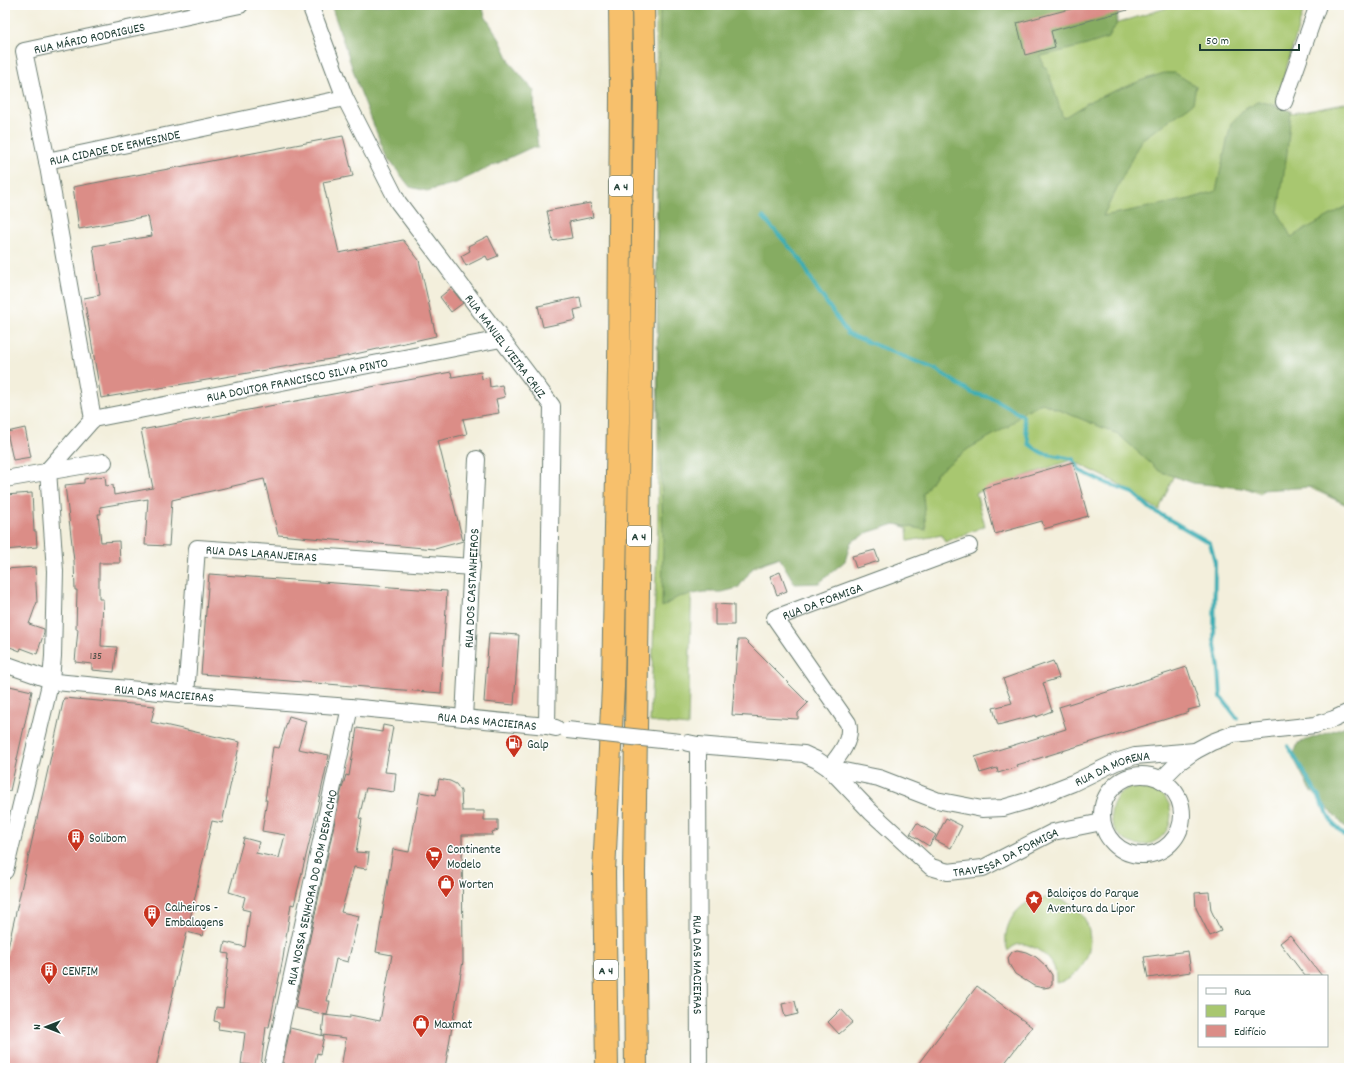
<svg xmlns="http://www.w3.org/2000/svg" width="1354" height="1073" font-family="Dekko,sans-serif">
	<rect width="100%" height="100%" fill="#fff"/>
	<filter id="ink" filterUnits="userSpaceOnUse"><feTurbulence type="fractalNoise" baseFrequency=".025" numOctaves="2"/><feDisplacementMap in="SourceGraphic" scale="8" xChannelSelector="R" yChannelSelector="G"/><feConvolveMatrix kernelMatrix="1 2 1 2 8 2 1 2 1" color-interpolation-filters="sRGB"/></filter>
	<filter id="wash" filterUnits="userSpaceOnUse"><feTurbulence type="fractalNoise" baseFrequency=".012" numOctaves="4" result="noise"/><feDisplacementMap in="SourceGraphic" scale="16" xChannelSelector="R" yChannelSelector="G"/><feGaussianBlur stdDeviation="0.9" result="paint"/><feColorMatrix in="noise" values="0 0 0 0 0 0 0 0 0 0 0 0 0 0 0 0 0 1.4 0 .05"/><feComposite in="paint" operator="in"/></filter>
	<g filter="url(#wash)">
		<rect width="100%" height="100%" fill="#f3efdc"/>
		<path fill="#a8c76f" stroke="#648252" d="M656,5H1034L1050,44L1176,5H1305L1272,117L1349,102V506L1278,473L1260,494L1213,473L1179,463L1159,510L1117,483L1071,460L976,493L985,526L945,542L942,535L908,541L907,528L887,521L766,562L730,579L692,573L688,726L650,722L658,523Z
			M1111 815a30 30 0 1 1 60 0a30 30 0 1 1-60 0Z
			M1045,898C1052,899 1060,899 1067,902C1097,916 1097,961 1070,978C1066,981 1060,982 1056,983C1056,978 1056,972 1054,967C1050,957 1033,944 1022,944C1016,944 1012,947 1008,951C1000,931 1014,907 1033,900C1037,899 1042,899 1045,898Z"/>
		<path fill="#86ac62" stroke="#52744b" d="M331,5H482L485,16L500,40L511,64L534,91L535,122L538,148H530L456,183L427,191L410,187L386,156L359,88Z
			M660,5H1118L1119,7L1116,25L1108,38L1087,45L1041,56L1043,66L1047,68L1063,118L1092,100L1140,81L1164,73H1175L1196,86L1193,103L1141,140L1103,216L1190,199L1216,191L1231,123L1245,109L1260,101L1291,111L1287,153L1278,212L1291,237L1349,205V506L1313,487L1261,490L1193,483L1159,471L1118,434L1042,403L1025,411L1009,426L968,449L937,473L923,494L926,530L895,524L869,532L851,542L845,561L819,583L795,584L779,557L755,565L738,588L722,592H704L678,597L662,607L663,538L658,380L657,181Z
			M1349,725V831L1309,788L1293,757L1298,743Z"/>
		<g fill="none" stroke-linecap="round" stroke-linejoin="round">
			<path stroke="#3badb4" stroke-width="4" d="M763,217L801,260L815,286L848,334L935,369L972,393L992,398L1023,416L1029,444L1042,453L1073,459L1080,471L1106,483L1133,493L1151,509L1210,543L1215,562L1214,639L1219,668L1221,697L1237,718
				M1288,746L1320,799L1333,824L1349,839"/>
		</g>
		<g id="blocks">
			<path fill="#db8d87" d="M1076,5H1134L1135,8L1051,31L1055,47L1025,55L1017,23L1077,7Z
				M343,136L353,176L323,182L339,253L403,240L419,260L436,336L342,357L101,398L84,298L100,295L93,246L152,236L148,216L79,229L73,187Z
				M590,203L593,217L569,222L572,238L553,241L547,211Z
				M488,236L498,256L488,260L486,256L466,266L461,256L470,251L468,246Z
				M451,288L463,303L451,312L440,297Z
				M580,297L582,308L574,310L576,320L543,327L538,306Z
				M451,372L452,377L481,372L482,379L489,377L490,387L502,385L505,397L496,399L499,413L463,419L467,434L438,441L463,541L435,549L278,535L264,479L172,500L169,546L145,545L148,499L100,507L101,514H98L101,542L119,541L120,563H99V599H103L101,646L117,647L114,672L92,670V664L75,662L78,629H76L77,590H75L74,561L65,485L84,483V479L105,476L106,486L113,485L114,495L153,488L141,430Z
				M25,428L31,457L13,460L7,432Z
				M1073,462L1088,516L1044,529L1042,521L995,534L983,488Z
				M32,493L34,531H36L37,547L5,550V495Z
				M875,550L879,561L856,568L852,556Z
				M35,567L37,602L29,624L44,629V633L37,654L21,648L20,651L5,645V569Z
				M780,572L787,591L777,595L770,576Z
				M209,574L447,591L441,693L201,674Z
				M715,604L734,605V625H715Z
				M489,633L519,635L514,705L484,702Z
				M738,640H745L808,703L798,713V719L732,715Z
				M1053,661L1059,678L1043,683L1052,711L1036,717V715L998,725L993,708L1012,703L1003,679Z
				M1187,667L1200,707L1188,710L1189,712L1017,765L1018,767L998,773L997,768L980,773L975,757L1066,729L1059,707Z
				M5,685L32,691L10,791L5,790Z
				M64,698L155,706L151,722L240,742L222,823L212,821L190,919L206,924L202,936L187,932L156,1068H5V961Z
				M289,716L306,721L298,749L329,755L313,827L294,905L291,904L283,958L269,1027H266L261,1066L241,1064L245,1033L218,1029L219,1022L214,1021L216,1007L223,1008L229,954L223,953L225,942L245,947L250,911L242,909L245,897L229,892L244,838L259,842L256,853L279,858L285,835L262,831L267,800H265L273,747L279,748Z
				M383,725L393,727L385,772L396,773L394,792L366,788L359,818L362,819L356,852L369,853L367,869L354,867L341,912L359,916L348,962L336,959L327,1001H330L327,1015L295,1008L341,792L346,775L349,776L357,728L382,732Z
				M439,779L450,781L456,784L461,791L462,811H484V820H498V830L492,832L493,835H462L463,961L445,1068H341L346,1038L322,1035L324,1015L350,1018V1015L380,1021L392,955L376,952L393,849L409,852L420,792L436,795Z
				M946,818L962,826L951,848L935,840Z
				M917,823L936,835L929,846L910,834Z
				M1209,892L1211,910L1221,931L1210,936L1196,908L1195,893Z
				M1290,935L1322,976H1305L1280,943Z
				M1017,950L1026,952L1036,957L1046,966L1052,975V985L1049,987L1044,988L1034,986L1015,974L1009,964L1008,958L1012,952Z
				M1188,951L1191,972L1148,978L1144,957Z
				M977,986L1032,1027L1001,1068H915Z
				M795,1001L798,1014L785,1017L782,1004Z
				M841,1009L853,1022L839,1034L828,1022Z
				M290,1028L324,1036L320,1054L317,1053L314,1068H282Z"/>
		</g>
	</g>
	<g filter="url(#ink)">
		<use href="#blocks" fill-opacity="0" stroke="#697b6f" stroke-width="1"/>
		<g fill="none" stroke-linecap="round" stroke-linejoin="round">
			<g stroke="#697b6f" stroke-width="18">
				<g id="minor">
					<path id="s1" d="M310,5L345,98L398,202L552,406L547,726"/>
					<path d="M1284,102L1318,5"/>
					<path id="s2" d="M47,161L345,98"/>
					<path id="s3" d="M93,419L47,161L24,51L240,5"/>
					<path id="s4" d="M93,419L501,339"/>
					<path d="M48,470L93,419"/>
					<path d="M5,479L104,462"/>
					<path id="s5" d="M5,664L56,682L180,694L350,707L547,726L556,728"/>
					<path id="s6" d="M186,695L197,548L472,567"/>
					<path id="s7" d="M464,718L477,459"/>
					<path id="s8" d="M688,743L698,745L699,1068"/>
					<path id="s9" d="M698,745L804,754L817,760L829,768L879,778L936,800L982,809L1003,808L1027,801L1073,783L1116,762L1135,756L1195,751L1212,742L1233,734L1315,725L1334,719L1349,712"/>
					<path id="s10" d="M829,768C839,756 853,739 848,723L775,618L969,546"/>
					<path id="s11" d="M829,768L871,812L931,867L948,872L983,868L1053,832L1102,822"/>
					<circle cx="1142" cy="815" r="40"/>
					<path d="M1161,780L1178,763L1195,751"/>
					<path d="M5,871L51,680L53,656L55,571L48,470"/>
					<path id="s12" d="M272,1068L350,707"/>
				</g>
			</g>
			<g stroke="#697b6f" stroke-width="24">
				<path id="highway" d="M607,1068L604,872L613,687L619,368L621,92L620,5
					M636,1068L634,872L645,91L643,5"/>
			</g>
			<use href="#minor" stroke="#fff" stroke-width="16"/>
			<use href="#highway" stroke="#f7c06c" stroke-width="22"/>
			<g stroke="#697b6f" stroke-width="18" stroke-linecap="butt">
				<path id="minor-bridge" d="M567,730L680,742"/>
			</g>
			<use href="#minor-bridge" stroke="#fff" stroke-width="16"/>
		</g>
	</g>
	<defs>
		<g id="fuel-pin" transform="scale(0.9)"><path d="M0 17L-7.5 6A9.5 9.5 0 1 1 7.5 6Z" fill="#c8321e" stroke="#fff"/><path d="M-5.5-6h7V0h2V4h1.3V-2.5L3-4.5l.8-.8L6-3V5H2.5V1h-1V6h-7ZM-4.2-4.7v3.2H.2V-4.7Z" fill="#fff"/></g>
		<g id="building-pin" transform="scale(0.9)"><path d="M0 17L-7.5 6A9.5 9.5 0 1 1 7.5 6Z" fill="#c8321e" stroke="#fff"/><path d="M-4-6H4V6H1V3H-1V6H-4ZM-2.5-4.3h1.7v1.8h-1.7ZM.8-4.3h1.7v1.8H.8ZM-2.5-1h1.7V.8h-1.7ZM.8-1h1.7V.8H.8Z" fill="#fff"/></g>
		<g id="supermarket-pin" transform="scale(0.9)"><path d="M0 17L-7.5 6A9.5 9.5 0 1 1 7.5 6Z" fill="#c8321e" stroke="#fff"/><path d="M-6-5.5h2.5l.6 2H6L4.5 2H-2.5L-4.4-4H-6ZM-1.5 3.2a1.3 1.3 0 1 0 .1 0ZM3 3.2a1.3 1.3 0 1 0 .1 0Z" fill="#fff"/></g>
		<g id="shop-pin" transform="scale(0.9)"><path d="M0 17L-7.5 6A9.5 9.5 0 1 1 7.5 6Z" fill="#c8321e" stroke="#fff"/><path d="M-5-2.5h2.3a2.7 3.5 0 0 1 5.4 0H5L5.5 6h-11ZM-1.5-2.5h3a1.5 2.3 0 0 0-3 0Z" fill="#fff"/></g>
		<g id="sight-pin" transform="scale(0.9)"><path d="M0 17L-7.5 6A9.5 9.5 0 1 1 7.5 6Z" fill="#c8321e" stroke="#fff"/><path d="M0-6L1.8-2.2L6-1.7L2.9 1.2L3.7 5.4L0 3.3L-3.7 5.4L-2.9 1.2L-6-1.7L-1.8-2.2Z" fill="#fff"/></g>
	</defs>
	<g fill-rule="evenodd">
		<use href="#fuel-pin" x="514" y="743"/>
		<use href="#building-pin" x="76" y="837"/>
		<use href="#supermarket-pin" x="434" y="855"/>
		<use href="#shop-pin" x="446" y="883"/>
		<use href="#sight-pin" x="1034" y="899"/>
		<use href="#building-pin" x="152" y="913"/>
		<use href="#building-pin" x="49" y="970"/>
		<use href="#shop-pin" x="421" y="1023"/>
	</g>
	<g text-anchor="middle" stroke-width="3" stroke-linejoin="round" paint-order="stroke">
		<g font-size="11" fill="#4e5149">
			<text x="96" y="659">135</text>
		</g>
		<g fill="#fff" stroke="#627771" stroke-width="1">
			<rect x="609" y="176" width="24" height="20" rx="3"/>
			<rect x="627" y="526" width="24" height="20" rx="3"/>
			<rect x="594" y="960" width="24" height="20" rx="3"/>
		</g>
		<g font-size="12" font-weight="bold" fill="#1f3d34">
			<text x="621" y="190">A 4</text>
			<text x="639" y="540">A 4</text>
			<text x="606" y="974">A 4</text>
		</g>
		<g font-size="13" fill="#1f3d34" stroke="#fff">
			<text dy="5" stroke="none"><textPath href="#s3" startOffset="441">RUA MÁRIO RODRIGUES</textPath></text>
			<text dy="5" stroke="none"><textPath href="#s2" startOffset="69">RUA CIDADE DE ERMESINDE</textPath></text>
			<text dy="5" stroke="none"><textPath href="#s1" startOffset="396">RUA MANUEL VIEIRA CRUZ</textPath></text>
			<text dy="5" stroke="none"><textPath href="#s4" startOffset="208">RUA DOUTOR FRANCISCO SILVA PINTO</textPath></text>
			<text dy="5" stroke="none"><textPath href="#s6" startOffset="212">RUA DAS LARANJEIRAS</textPath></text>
			<text dy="5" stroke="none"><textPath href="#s7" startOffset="130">RUA DOS CASTANHEIROS</textPath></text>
			<text dy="5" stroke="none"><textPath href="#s10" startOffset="229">RUA DA FORMIGA</textPath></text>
			<text dy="5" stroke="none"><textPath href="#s5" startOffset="163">RUA DAS MACIEIRAS</textPath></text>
			<text dy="5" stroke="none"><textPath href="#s5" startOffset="487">RUA DAS MACIEIRAS</textPath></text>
			<text dy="5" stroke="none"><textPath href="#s9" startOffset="432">RUA DA MORENA</textPath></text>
			<text dy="5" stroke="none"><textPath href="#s11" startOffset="222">TRAVESSA DA FORMIGA</textPath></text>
			<text dy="5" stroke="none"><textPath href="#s12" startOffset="185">RUA NOSSA SENHORA DO BOM DESPACHO</textPath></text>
			<text dy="5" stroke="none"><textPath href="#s8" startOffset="230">RUA DAS MACIEIRAS</textPath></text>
		</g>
		<g font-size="13" fill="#1f3d34" stroke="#fff" text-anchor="start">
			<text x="527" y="748">Galp</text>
			<text x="89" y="842">Solibom</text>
			<text x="447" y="853">Continente<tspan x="447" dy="15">Modelo</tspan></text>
			<text x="459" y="888">Worten</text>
			<text x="1047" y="897">Baloiços do Parque<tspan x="1047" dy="15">Aventura da Lipor</tspan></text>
			<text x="165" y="911">Calheiros -<tspan x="165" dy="15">Embalagens</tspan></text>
			<text x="62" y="975">CENFIM</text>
			<text x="434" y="1028">Maxmat</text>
		</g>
	</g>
	<rect width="1354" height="1073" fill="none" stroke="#fff" stroke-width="20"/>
	<rect x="1198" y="975" width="130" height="72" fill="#ffffff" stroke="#a5b1ae"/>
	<rect x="1206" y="988" width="20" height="6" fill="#ffffff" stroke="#a5b1ae"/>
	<text x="1234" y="995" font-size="12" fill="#1f3d34">Rua</text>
	<rect x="1206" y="1005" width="20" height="12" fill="#a8c76f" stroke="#a5b1ae"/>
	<text x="1234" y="1015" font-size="12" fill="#1f3d34">Parque</text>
	<rect x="1206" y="1025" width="20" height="12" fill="#db8d87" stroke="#a5b1ae"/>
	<text x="1234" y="1035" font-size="12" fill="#1f3d34">Edifício</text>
	<g transform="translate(46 1027) rotate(270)" stroke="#ffffff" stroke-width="3" paint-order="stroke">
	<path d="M0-3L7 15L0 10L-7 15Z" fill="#1f3d34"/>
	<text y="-6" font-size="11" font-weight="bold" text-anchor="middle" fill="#1f3d34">N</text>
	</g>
	<path d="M1200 44v6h99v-6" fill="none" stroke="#1f3d34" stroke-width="2"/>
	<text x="1206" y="44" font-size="12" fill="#1f3d34" stroke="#ffffff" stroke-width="3" paint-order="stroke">50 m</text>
</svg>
